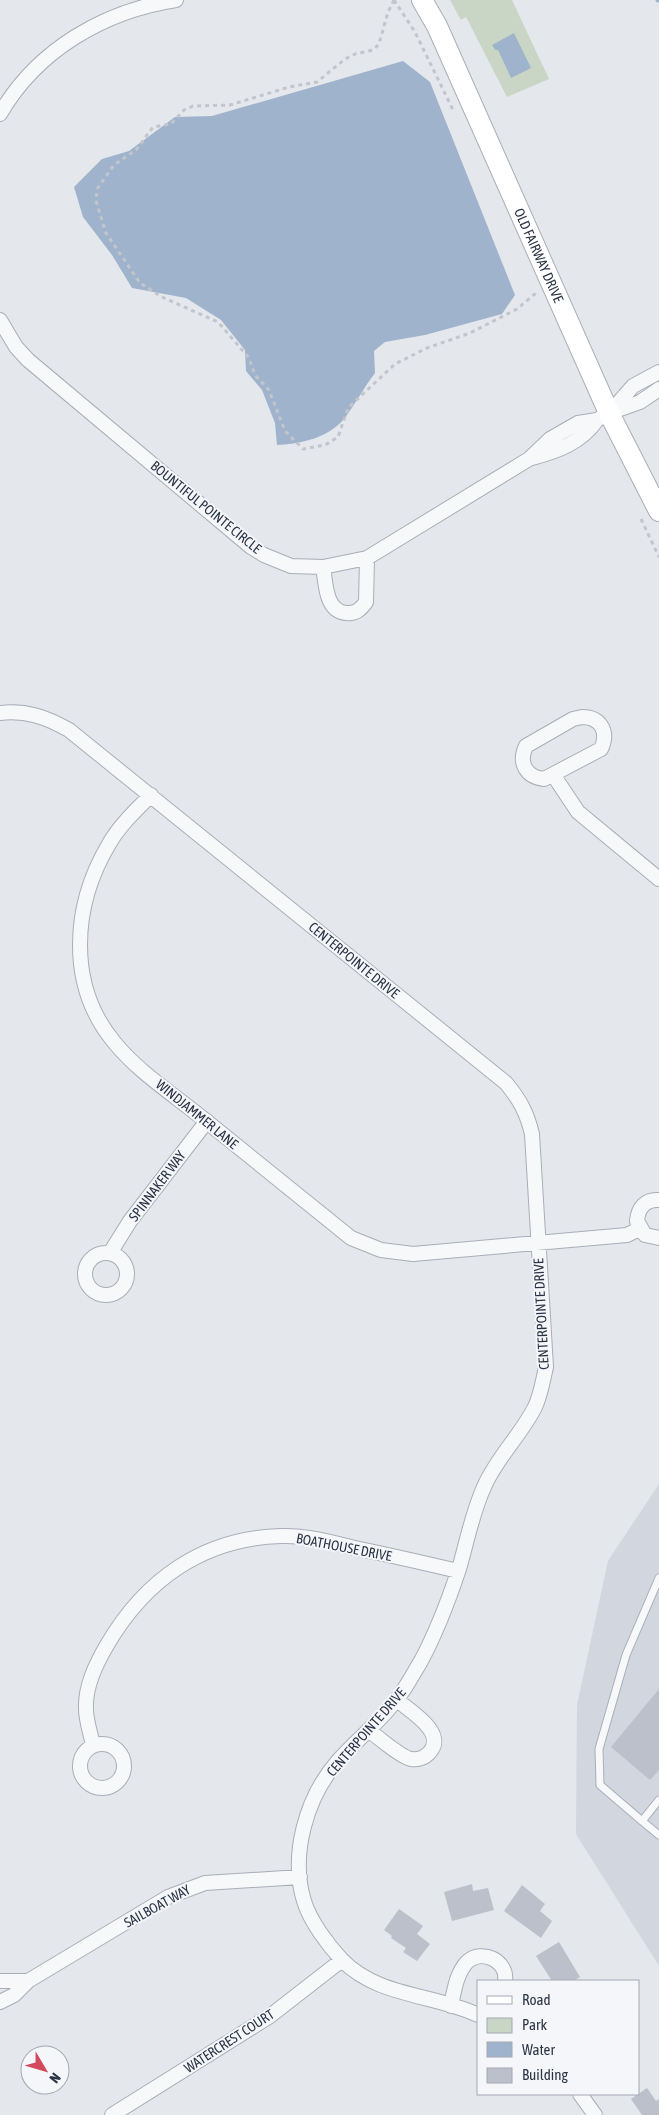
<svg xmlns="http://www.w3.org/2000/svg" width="659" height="2115" font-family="'Asap Condensed',sans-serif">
	<rect width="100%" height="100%" fill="#e4e7ec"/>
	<path fill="#d2d6de" d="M659,1484V1966L576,1834L577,1705L608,1561Z"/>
	<path fill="#c9d6c5" d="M450,0H512L549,79L507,97L466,17L461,20Z"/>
	<path fill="#9fb4cc" d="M514,33L531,68L511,78L498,50H495L492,45Z
		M403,61L430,82L515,295L502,314L425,335L385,342L374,351L375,373C365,386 357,401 347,415C332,437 302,444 277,445L275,423L262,390L246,371L245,350L221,320L186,298L132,288L112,255L83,217L74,187L102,159L129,151L175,117L212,116Z"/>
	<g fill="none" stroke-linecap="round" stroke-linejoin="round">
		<path stroke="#9fb4cc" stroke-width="5" d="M658,0H659"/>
	</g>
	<path fill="#bbc0ca" d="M659,1689V1770L650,1780L611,1747Z
		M472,1884L473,1891L488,1888L494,1910L452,1921L444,1892Z
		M522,1885L545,1904L540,1911L552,1921L541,1938L504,1911Z
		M399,1909L423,1926L417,1934L430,1944L417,1961L403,1952L406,1948L391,1938L392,1936L384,1930Z
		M559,1942L580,1977L573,1981H552L536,1956Z
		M647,2088L656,2101L659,2099V2115H642L631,2099Z"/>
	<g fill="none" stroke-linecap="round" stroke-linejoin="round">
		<g stroke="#a9aeb7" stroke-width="9">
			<path id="lane" d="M659,1800L642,1821L659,1835
				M642,1821L600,1785L599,1749L626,1655L659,1578"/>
		</g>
		<g stroke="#a9aeb7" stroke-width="16">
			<path id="street" d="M0,114C37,50 104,11 176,0
				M0,320L16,347L28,360L251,547L264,555L291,566L323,567L367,558L529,459L550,439L578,423L597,420L609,413L640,402L659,389
				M612,410L633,386L659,372
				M532,458C558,451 581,443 597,420
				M323,567C326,583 325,611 346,613C356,614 361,609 366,602L367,558
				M0,713C26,710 46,717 69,730L506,1083C520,1100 527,1113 532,1134L546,1367C543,1380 541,1394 535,1407C521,1435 497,1457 484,1487C472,1513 467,1542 459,1569C449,1599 436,1633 421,1661C413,1674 406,1688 397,1699C380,1722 356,1740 337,1762C306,1798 290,1855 304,1901C310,1921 328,1945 342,1960C378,1997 434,1994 478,2015
				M582,717C601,717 609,732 601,749L544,779C526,777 518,763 526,746L573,719Z
				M554,776L578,812L659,879
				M151,795C136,810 119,826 109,844C72,906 67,985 114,1042C139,1073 176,1096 206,1121C255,1160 302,1199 351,1238L381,1250L413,1254L627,1235L639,1229
				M659,1200C645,1199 638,1208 637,1221L645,1235L659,1238
				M85 1274a21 21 0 1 1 42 0a21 21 0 1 1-42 0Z
				M110,1253L130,1221L207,1121
				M369,1731C380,1738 399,1756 411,1759C418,1760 424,1758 429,1753C448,1733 410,1711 397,1700
				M80 1766a22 22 0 1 1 44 0a22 22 0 1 1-44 0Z
				M93,1746C91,1734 86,1721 86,1709C85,1686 96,1664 107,1645C145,1580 203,1538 281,1536C306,1535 331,1542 355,1548C389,1555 424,1563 458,1571
				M0,1981H28
				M0,2002L14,1995L28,1981L168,1897L205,1883L300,1877
				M451,2006C454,1992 456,1974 467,1962C482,1948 508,1961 505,1981
				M580,2094L595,2115
				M112,2115L270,2016L342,1960"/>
		</g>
		<g stroke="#a9aeb7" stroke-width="22">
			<g id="secondary">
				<path id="s1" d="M422,0L437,26L609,413L659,511"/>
			</g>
		</g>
		<path stroke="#c2c5cb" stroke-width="3" stroke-dasharray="4 4" stroke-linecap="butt" d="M394,0L388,12L379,44L373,50L355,54L345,59L317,82L289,87L230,105L193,106L184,110L171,124L153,127L136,150L114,165L97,189L96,201L106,233L140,283L162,297L218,322L249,358L255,375L269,390L285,431L303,449L325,445L338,437L348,408L395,364L427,348L470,333L517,309L536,293
			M394,0L415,32L454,112
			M641,519L659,557"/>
		<use href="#lane" stroke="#f7f8fa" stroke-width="7"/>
		<use href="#street" stroke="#f7f8fa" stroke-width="14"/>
		<use href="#secondary" stroke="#fff" stroke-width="20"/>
	</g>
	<g text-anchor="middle" stroke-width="4" stroke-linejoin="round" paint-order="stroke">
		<g font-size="14" fill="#2b3445" stroke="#f4f6f9">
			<text dy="5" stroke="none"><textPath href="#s1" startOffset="281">OLD FAIRWAY DRIVE</textPath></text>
			<text transform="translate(206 507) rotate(39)" y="5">BOUNTIFUL POINTE CIRCLE</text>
			<text transform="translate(354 960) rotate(39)" y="5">CENTERPOINTE DRIVE</text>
			<text transform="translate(197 1114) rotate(39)" y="5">WINDJAMMER LANE</text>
			<text transform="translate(157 1186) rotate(-53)" y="5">SPINNAKER WAY</text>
			<text transform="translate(541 1314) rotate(-93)" y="5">CENTERPOINTE DRIVE</text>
			<text transform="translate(344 1547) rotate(11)" y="5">BOATHOUSE DRIVE</text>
			<text transform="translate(366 1732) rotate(-49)" y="5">CENTERPOINTE DRIVE</text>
			<text transform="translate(157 1906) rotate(-29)" y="5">SAILBOAT WAY</text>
			<text transform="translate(229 2041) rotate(-33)" y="5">WATERCREST COURT</text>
		</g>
	</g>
	<rect x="477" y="1980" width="162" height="115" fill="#f4f6f9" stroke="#a4a8b1"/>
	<rect x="487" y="1996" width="25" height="8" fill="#ffffff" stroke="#a4a8b1"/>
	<text x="522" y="2005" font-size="15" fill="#2b3445">Road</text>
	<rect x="487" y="2018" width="25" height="15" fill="#c9d6c5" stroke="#a4a8b1"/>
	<text x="522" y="2030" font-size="15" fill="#2b3445">Park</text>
	<rect x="487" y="2042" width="25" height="15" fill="#9fb4cc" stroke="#a4a8b1"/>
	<text x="522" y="2055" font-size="15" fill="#2b3445">Water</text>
	<rect x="487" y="2068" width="25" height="15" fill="#bbc0ca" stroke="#a4a8b1"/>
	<text x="522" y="2080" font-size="15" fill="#2b3445">Building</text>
	<g transform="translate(45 2070) rotate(128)"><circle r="24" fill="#f4f6f9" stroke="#a4a8b1"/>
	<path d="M0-4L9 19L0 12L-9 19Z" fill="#d1495b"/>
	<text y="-8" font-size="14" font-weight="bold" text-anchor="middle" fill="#2b3445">N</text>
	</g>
</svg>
